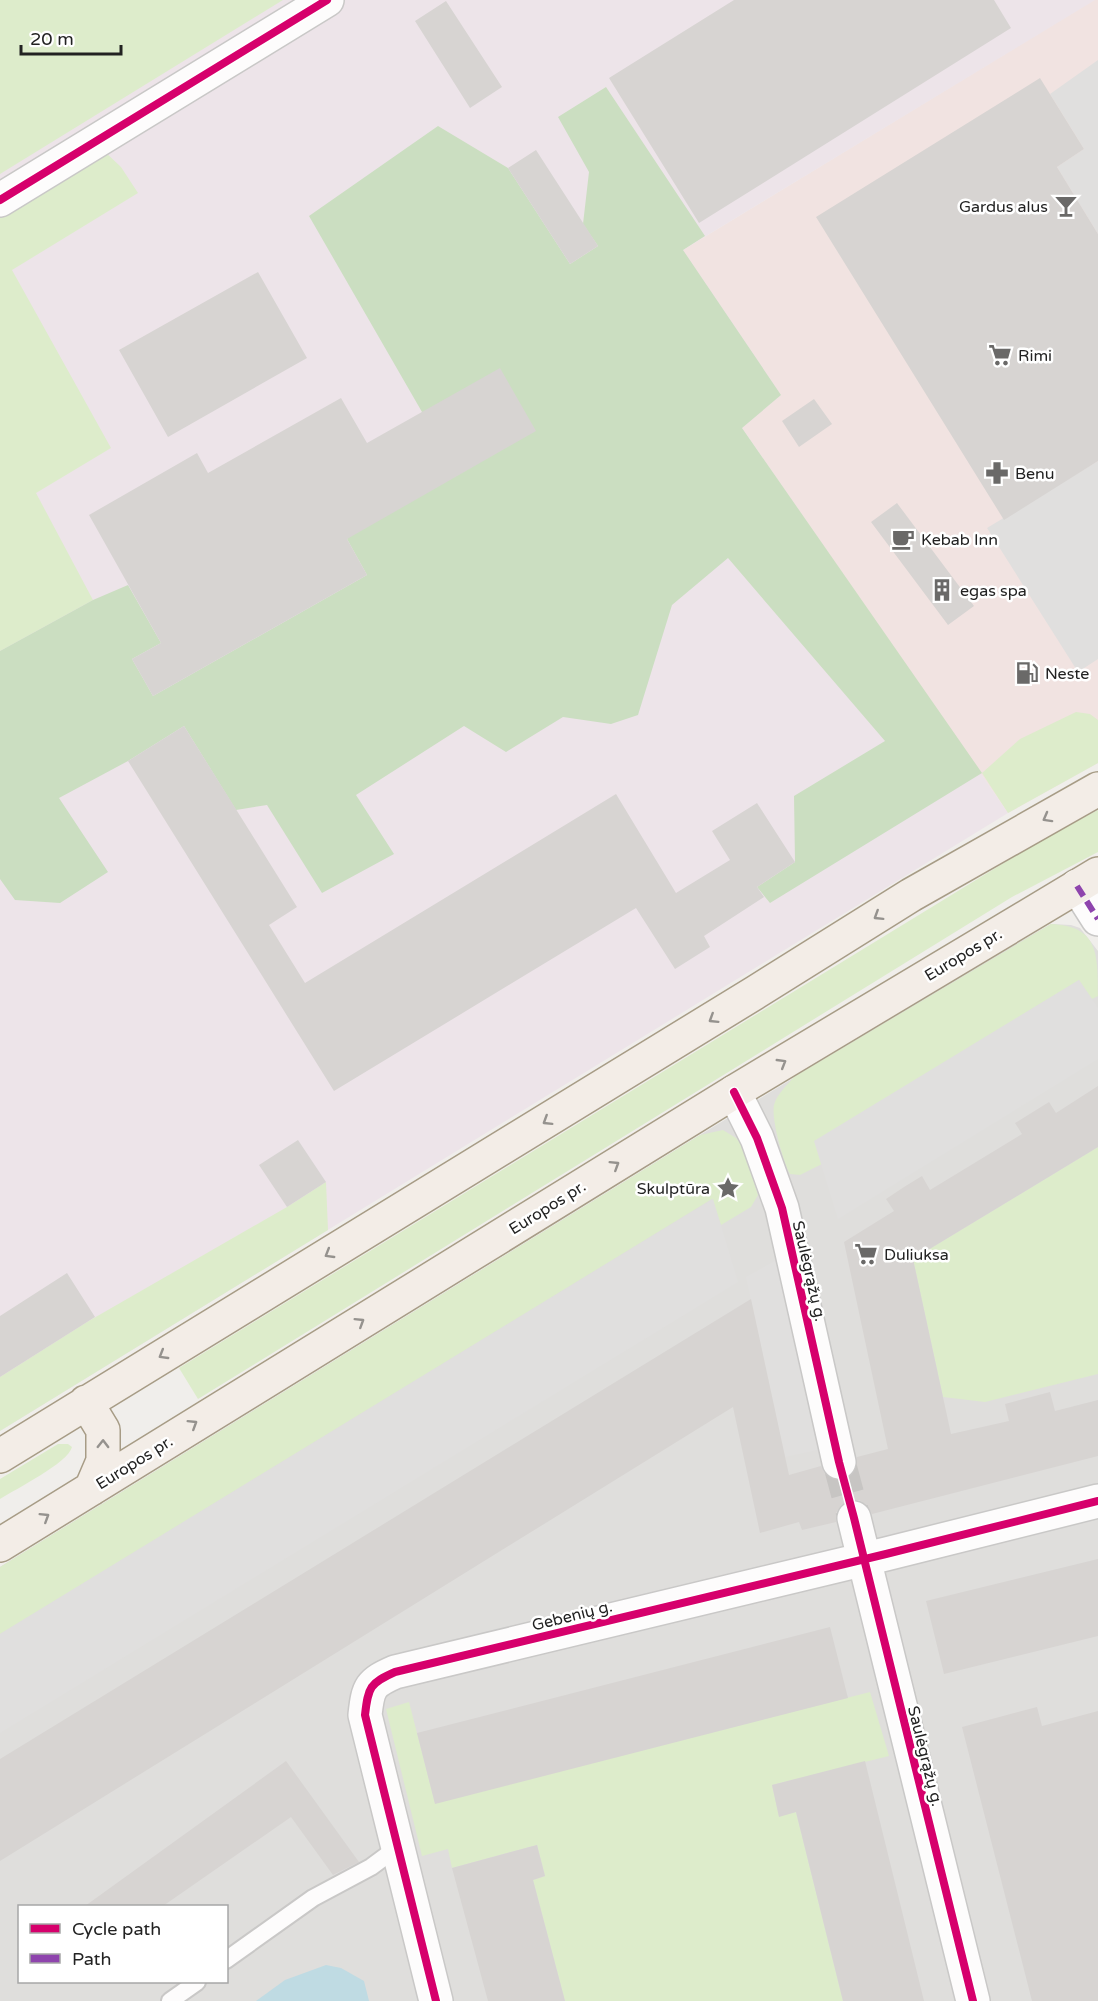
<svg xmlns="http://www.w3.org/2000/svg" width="1098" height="2001" font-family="'Varela Round',sans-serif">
	<rect width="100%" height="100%" fill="#f0eeeb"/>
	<path fill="#dfdedc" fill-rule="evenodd" d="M1051,924L1071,925L1080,928L1098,951V2001H0V1567L700,1135L981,964ZM20,1906H226V1982H20Z"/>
	<path fill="#f1e3e1" d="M1094,0H1098V763L1008,813L742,428L683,250Z"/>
	<path fill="#ede4e9" d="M0,0H1095L683,250L781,395L742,428L1008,813L0,1431Z"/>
	<path fill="#ddeccb" d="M0,0H283L0,174Z
		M103,150L121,167L138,193L12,270L111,448L36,493L93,600L0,651V213Z
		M1076,712L1090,714L1098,720V763L1008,813L982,773L1020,739Z
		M1098,810V852L1012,897L198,1399L179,1368L1038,842Z
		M1051,924C1098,926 1098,953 1098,996L1092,999L1079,980L815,1141L822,1164L800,1175L790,1174C783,1162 771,1118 774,1105C777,1094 787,1085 794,1077Z
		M723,1130L736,1138L743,1146L758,1195L751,1207L721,1225L712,1199L0,1634V1567L700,1135Z
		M1098,1147V1374L985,1402L943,1397L913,1259Z
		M326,1182L328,1230L0,1431V1377L87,1322L287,1207Z
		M58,1444H68L72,1447C68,1463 16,1489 0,1499V1479Z
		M870,1692L889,1756L772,1785L779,1816L796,1812L843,2001H565L533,1880L545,1876L537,1845L452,1868L448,1849L422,1856L386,1709L409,1702L435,1803Z"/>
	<path fill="#cbdec1" d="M606,87L705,236L683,250L781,395L742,428L982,773L770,903L757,887L795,862L794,796L885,741L728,558L672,605L638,715L611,724L563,717L506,752L464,726L356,795L394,854L322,893L267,805L236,810L184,726L128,761L59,798L108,872L60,903L15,900L0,879V651L93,600L128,585L161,643L132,659L153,696L367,575L347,539L422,412L309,216L438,126L508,168L570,264L598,246L583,224L589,172L558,117Z"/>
	<path fill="#e0dfde" d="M1098,60V234L1057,167L1084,149L1050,94Z
		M1098,461V659L1078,672L987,528Z
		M1079,980L1098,1008V1059L838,1219L814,1141Z
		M713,1199L738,1282L0,1733V1634Z
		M791,1252L836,1446L785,1457L746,1277Z"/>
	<path fill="#bfdbe3" d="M326,1965L341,1968L364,1981L369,2001H256L285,1980Z"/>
	<path fill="#d7d4d2" d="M734,0H994L1011,28L699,223L609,78Z
		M446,1L502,87L470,108L415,21Z
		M1040,78L1084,149L1057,167L1098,234V461L1004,520L816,217Z
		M536,150L598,246L570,264L508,168Z
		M258,272L307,358L168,437L119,350Z
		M500,368L536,431L347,539L367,575L153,696L132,659L161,643L89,515L197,453L208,473L341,398L367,443Z
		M814,399L832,424L799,447L782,421Z
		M897,503L974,606L948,625L871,522Z
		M184,726L297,907L269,925L305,983L616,794L676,893L730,860L712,831L757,803L795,862L757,887L764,897L704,936L710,947L675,969L636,908L334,1091L128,761Z
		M1098,1086V1147L913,1259L951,1434L1009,1421L1005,1404L1050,1392L1055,1411L1098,1400V1456L872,1514L867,1505L859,1500H850L841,1505L836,1513V1522L802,1530L799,1522L760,1533L733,1407L0,1861V1759L751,1299L789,1475L821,1466L825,1474L833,1480H843L851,1476L857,1467V1457L888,1449L844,1242L894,1211L886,1199L904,1187L922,1176L930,1190L1022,1134L1015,1123L1049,1102L1056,1113Z
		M298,1140L326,1182L287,1207L259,1165Z
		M67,1273L95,1317L0,1377V1316Z
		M1098,1559V1636L944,1674L926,1601Z
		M830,1627L848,1698L435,1804L417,1733Z
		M1037,1707L1042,1726L1098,1711V2001H1032L962,1727Z
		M286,1761L359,1862L333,1875L291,1817L163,1906H85Z
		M865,1761L898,1895L924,2001H843L796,1812L779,1817L772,1785Z
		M537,1845L545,1876L533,1880L565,2001H488L452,1868Z"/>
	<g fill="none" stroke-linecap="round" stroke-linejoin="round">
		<path stroke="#c7c5c3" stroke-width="33" stroke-dasharray="33 16" stroke-linecap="butt" d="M839,1462L854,1518"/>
		<g stroke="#c9c8c7" stroke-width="20">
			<path id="service" d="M226,1960L313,1898L371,1867L398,1847
				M170,2001L197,1982"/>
		</g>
		<g stroke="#c9c8c7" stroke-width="36">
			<path id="minor" d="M0,200L327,0
				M1077,886L1098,919
				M734,1092L757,1138L782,1208L839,1462
				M854,1518L973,2001
				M436,2001L365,1715C368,1687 370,1683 395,1672L886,1554L1098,1501"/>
		</g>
		<g stroke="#a79c86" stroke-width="36">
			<path id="primary" d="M86,1402L103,1430V1461L91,1489
				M0,1456L756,992L911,895L1098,789
				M0,1545L734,1092L1098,874"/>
		</g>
		<use href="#service" stroke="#fdfcfc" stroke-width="16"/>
		<use href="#minor" stroke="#fdfcfc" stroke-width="33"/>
		<use href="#primary" stroke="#f3ede7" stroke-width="33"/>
		<path stroke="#8e44ad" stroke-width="6" stroke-dasharray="12 6" stroke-linecap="butt" d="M1077,886L1098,919"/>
		<g stroke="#fff" stroke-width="11">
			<path id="cycleway" d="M0,200L327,0
				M734,1092L757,1138L782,1208L839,1462L854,1518L973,2001
				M436,2001L365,1715C368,1687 370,1683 395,1672L886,1554L1098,1501"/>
		</g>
		<use href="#cycleway" stroke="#d6006c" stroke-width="8"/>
	</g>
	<defs><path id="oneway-chevron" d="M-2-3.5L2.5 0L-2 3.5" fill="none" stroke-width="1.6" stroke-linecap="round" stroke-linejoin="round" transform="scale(1.5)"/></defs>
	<g stroke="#95928e">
		<use href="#oneway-chevron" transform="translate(1047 818) rotate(151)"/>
		<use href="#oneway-chevron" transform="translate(878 916) rotate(148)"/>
		<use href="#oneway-chevron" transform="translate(713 1019) rotate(148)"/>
		<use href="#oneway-chevron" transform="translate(782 1063) rotate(-31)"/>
		<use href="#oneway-chevron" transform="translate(547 1121) rotate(148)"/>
		<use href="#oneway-chevron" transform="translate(615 1165) rotate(-32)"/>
		<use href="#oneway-chevron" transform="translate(329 1254) rotate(149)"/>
		<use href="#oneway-chevron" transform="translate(360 1322) rotate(-32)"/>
		<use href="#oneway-chevron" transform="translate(163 1355) rotate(149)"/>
		<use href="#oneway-chevron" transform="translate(193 1424) rotate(-32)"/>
		<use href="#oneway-chevron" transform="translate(103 1444) rotate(-89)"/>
		<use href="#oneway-chevron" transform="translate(45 1517) rotate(-32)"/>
	</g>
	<defs>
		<g id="bar-bare" transform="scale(1.8)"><path d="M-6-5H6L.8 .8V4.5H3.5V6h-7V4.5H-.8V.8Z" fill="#6a6968" stroke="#fff" stroke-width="2.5" paint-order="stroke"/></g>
		<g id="supermarket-bare" transform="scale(1.8)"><path d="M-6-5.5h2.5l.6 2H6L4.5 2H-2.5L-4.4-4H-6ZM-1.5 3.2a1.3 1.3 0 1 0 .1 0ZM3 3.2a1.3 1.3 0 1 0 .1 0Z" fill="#6a6968" stroke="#fff" stroke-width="2.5" paint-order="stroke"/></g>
		<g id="pharmacy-bare" transform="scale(1.8)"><path d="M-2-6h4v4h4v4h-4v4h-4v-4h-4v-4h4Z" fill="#6a6968" stroke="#fff" stroke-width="2.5" paint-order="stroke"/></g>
		<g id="cafe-bare" transform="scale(1.8)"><path d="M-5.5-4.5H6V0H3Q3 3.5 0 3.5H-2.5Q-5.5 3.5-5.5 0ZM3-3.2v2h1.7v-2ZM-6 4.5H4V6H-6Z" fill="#6a6968" stroke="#fff" stroke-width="2.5" paint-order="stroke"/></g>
		<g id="building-bare" transform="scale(1.8)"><path d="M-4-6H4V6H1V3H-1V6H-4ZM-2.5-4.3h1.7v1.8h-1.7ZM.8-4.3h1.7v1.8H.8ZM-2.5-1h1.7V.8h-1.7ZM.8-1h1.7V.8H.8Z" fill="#6a6968" stroke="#fff" stroke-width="2.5" paint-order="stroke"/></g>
		<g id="fuel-bare" transform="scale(1.8)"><path d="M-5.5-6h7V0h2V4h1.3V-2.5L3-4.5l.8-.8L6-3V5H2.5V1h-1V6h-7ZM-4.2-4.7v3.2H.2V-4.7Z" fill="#6a6968" stroke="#fff" stroke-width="2.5" paint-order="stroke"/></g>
		<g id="sight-bare" transform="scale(1.8)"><path d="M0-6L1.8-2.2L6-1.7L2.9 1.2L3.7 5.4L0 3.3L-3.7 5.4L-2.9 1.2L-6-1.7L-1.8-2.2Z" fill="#6a6968" stroke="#fff" stroke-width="2.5" paint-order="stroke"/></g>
	</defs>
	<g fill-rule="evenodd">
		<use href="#bar-bare" x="1066" y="206"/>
		<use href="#supermarket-bare" x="1000" y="355"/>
		<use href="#pharmacy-bare" x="997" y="473"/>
		<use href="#cafe-bare" x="903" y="539"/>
		<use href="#building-bare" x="942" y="590"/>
		<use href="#fuel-bare" x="1027" y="673"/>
		<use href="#sight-bare" x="728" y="1188"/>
		<use href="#supermarket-bare" x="866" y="1254"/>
	</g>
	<g text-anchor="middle" stroke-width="5" stroke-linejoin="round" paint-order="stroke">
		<g font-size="16" fill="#222" stroke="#fff" text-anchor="start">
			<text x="1048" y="212" text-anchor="end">Gardus alus</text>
			<text x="1018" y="361">Rimi</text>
			<text x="1015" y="479">Benu</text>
			<text x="921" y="545">Kebab Inn</text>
			<text x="960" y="596">egas spa</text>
			<text x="1045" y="679">Neste</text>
			<text x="710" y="1194" text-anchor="end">Skulptūra</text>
			<text x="884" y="1260">Duliuksa</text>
		</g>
		<g font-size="16" fill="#222" stroke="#fff">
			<text transform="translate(963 954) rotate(-31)" y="6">Europos pr.</text>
			<text transform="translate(547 1207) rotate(-32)" y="6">Europos pr.</text>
			<text transform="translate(810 1271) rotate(77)" y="6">Saulėgrąžų g.</text>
			<text transform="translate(134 1462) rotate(-32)" y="6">Europos pr.</text>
			<text transform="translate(572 1615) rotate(-14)" y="6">Gebenių g.</text>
			<text transform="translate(926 1756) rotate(76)" y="6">Saulėgrąžų g.</text>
		</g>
	</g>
	<rect x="18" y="1905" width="210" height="78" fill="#ffffff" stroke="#a7a7a7" stroke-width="1.5"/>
	<rect x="30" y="1924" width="30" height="9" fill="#d6006c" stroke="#a7a7a7" stroke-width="1.5"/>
	<text x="72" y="1935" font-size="18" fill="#222222">Cycle path</text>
	<rect x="30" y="1954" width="30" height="9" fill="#8e44ad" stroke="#a7a7a7" stroke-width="1.5"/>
	<text x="72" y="1965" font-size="18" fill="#222222">Path</text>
	<path d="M21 45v9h100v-9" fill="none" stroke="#222222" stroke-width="3"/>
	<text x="30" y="45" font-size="18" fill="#222222" stroke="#ffffff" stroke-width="4.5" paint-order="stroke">20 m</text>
</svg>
